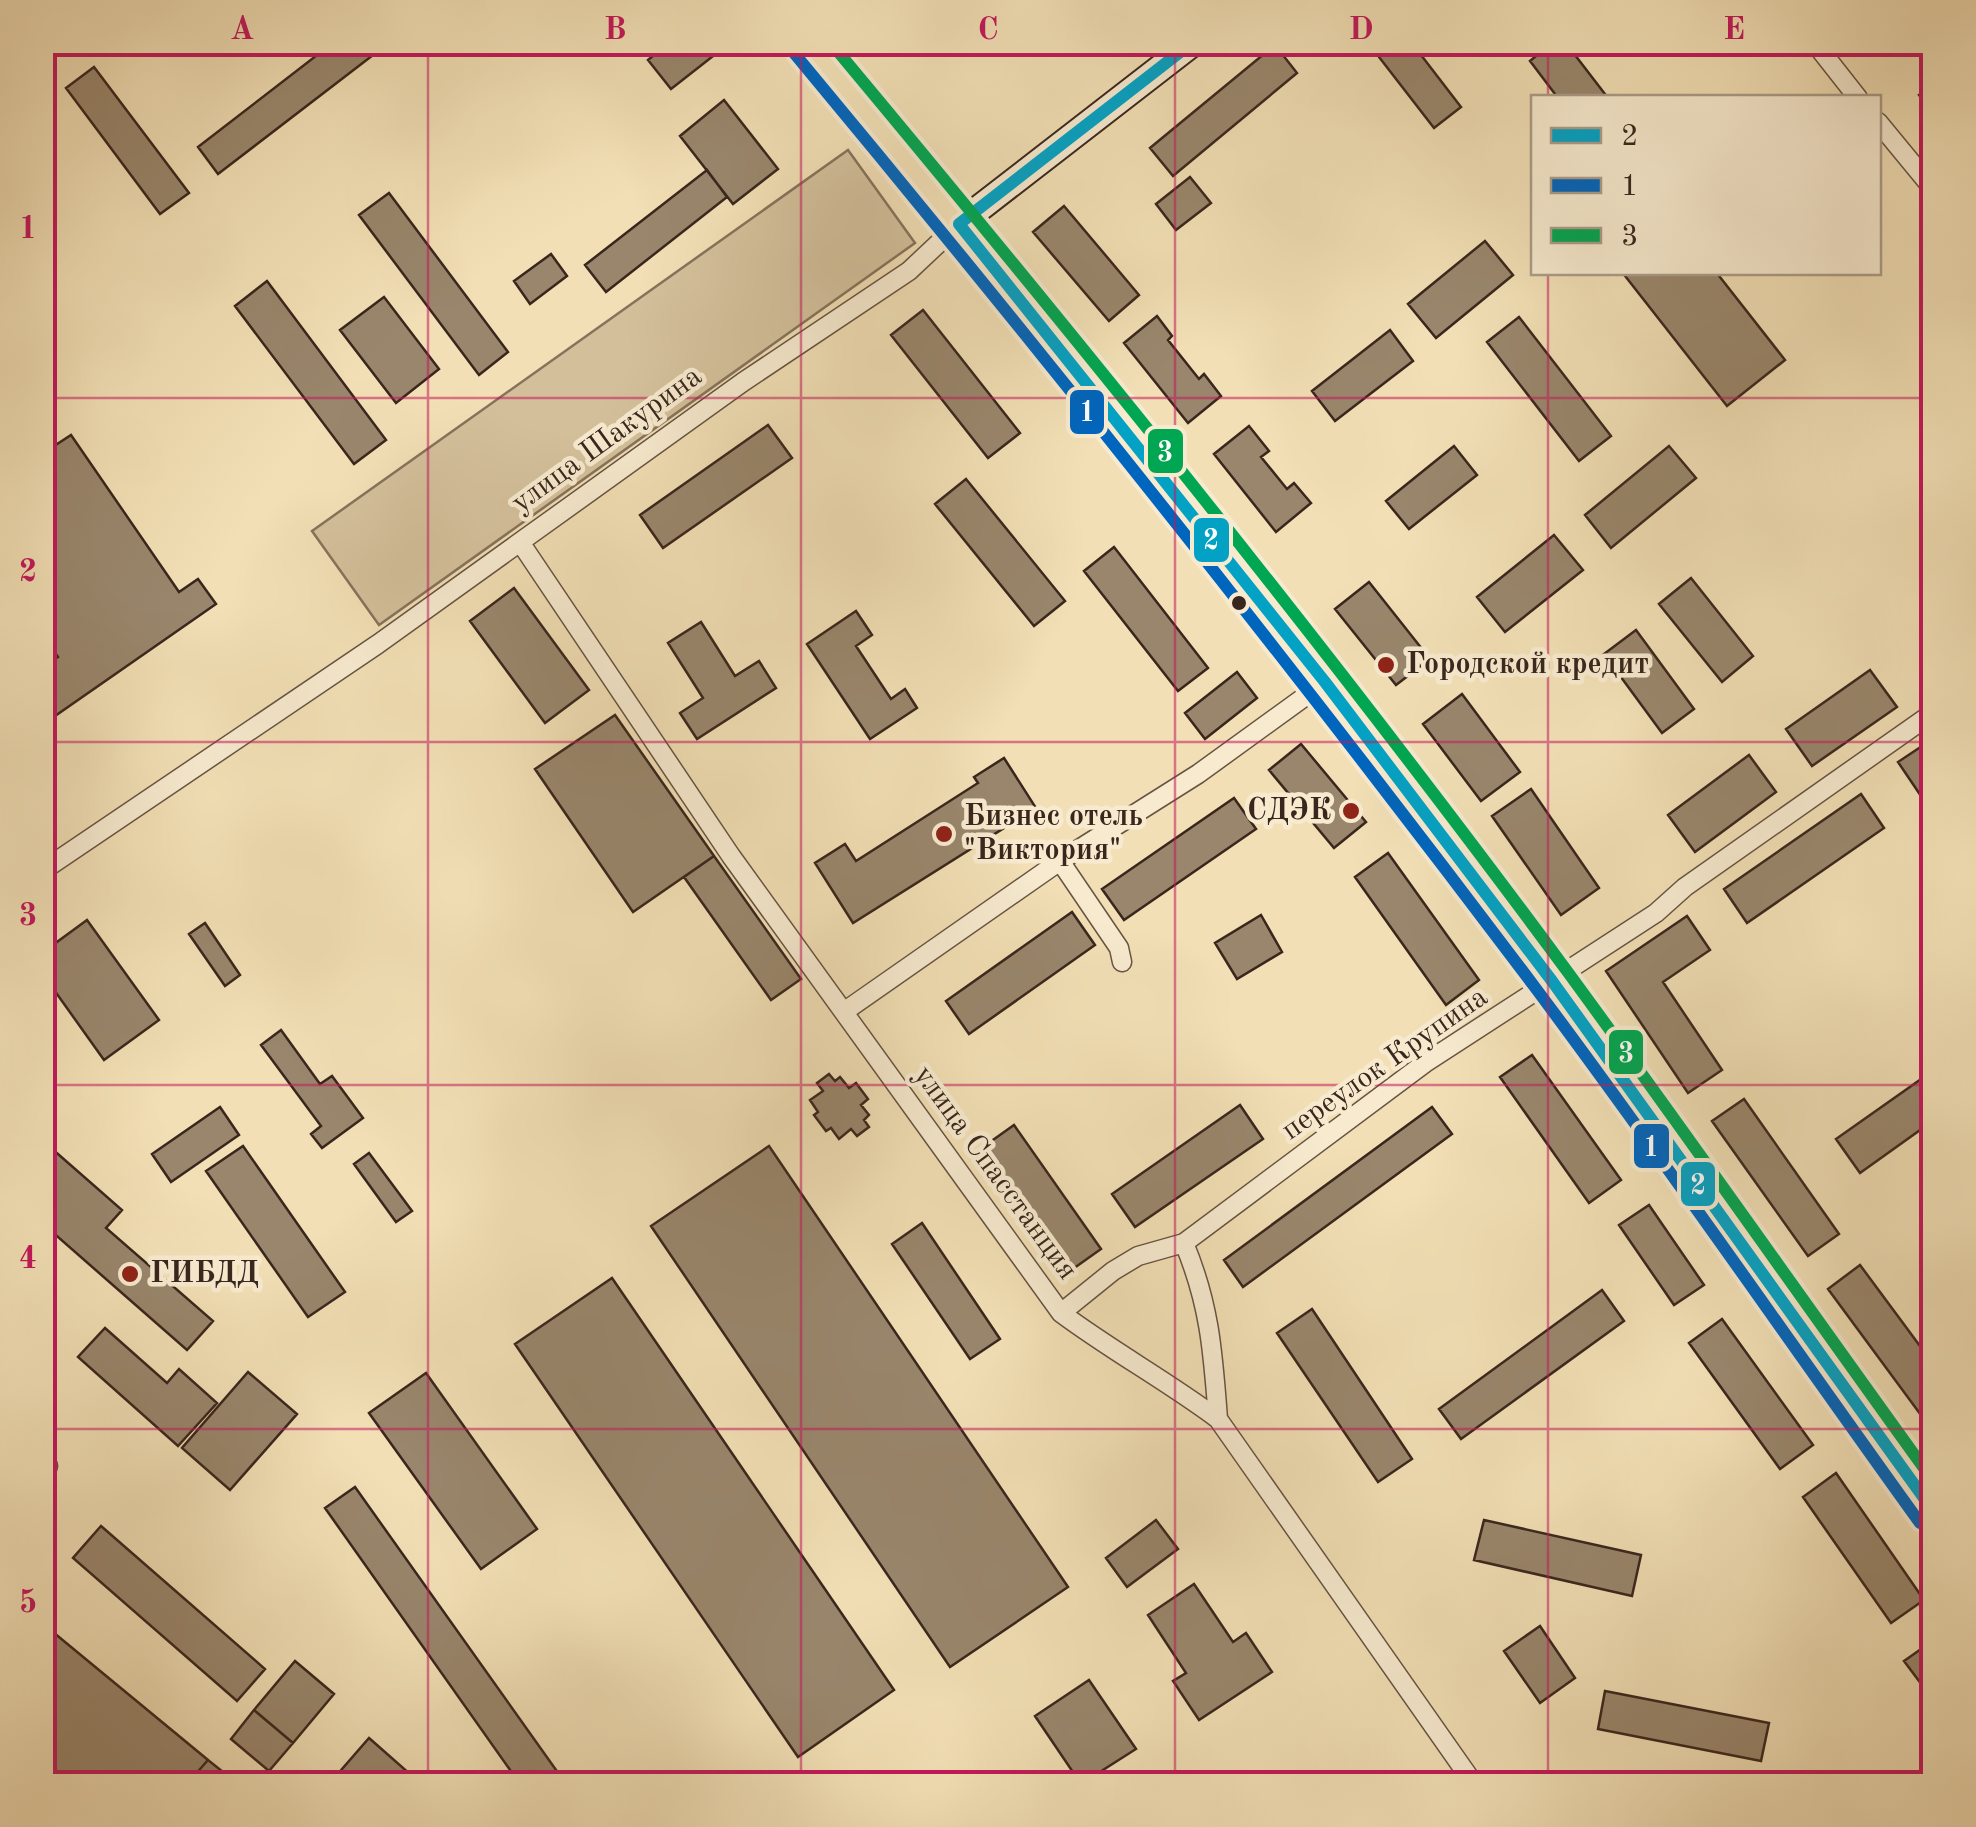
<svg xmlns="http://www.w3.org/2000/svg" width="1976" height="1827" font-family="'Old Standard TT',serif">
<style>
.green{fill:#d3c09b;stroke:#86735c;stroke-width:2.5}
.building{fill:#99866c;stroke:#39261d;stroke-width:2.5}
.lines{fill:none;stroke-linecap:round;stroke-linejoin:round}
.street-casing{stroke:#675443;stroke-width:21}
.secondary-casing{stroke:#39261d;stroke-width:29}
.primary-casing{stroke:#39261d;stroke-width:31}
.street{stroke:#f7eacf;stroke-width:18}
.secondary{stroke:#f7eacf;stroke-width:25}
.primary{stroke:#f2dfb5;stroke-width:28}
.bus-1-casing{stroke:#f7eacf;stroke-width:20}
.bus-2-casing{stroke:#f7eacf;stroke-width:20}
.bus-3-casing{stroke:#f7eacf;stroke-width:20}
.bus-1{stroke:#03a2c5;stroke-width:12}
.bus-2{stroke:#0065bd;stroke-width:12}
.bus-3{stroke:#00a651;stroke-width:12}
.grid{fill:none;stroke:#c2185b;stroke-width:2.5;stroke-opacity:0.55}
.bus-dot{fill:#39261d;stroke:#f7eacf;stroke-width:4}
.poi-dot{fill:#8f2418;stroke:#f7eacf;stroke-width:4}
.labels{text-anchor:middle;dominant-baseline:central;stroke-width:9;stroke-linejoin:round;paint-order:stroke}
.street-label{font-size:30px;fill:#39261d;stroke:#f7eacf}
.poi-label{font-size:30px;font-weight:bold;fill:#39261d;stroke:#f7eacf;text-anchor:start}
.line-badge{stroke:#f7eacf;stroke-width:4}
.badge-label{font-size:28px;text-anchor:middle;font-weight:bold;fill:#fff}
.neatline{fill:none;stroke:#c2185b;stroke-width:4}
.grid-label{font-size:32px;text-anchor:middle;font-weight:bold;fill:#c2185b}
</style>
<rect width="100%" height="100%" fill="#f2dfb5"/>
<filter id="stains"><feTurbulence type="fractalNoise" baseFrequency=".002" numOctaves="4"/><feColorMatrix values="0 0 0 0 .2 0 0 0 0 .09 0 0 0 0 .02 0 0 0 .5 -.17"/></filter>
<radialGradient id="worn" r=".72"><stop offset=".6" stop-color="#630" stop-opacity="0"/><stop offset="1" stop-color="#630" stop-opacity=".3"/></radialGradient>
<!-- green -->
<path class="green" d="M848 150 915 243 379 625 312 531Z"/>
<!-- building -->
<path class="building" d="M334 42H390L218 174 198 147Z
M670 42H717L722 49 671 89 648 60Z
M1379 42H1411L1461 107 1434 128 1372 48Z
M1553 42H1565L1608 98H1558L1530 61Z
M1275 45 1297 73 1173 176 1150 148Z
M94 67 189 193 160 214 66 88Z
M1934 84V114L1919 95Z
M724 100 778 169 733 204 680 136Z
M707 170 727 197 606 292 585 265Z
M1190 177 1211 203 1176 230 1156 204Z
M389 193 508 352 479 375 359 215Z
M1064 206 1139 295 1109 321 1033 232Z
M1485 241 1513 275 1436 338 1408 304Z
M551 254 567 276 530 304 514 281Z
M1622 272H1716L1785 360 1727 406Z
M267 281 386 440 354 464 235 306Z
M384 297 439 369 396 403 340 330Z
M923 310 1020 433 988 458 891 335Z
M1157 316 1172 336 1168 340 1199 379 1204 374 1221 396 1188 423 1124 343Z
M1519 317 1611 436 1579 461 1487 342Z
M1390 330 1413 361 1335 421 1312 391Z
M768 425 792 458 663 548 640 515Z
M1249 426 1269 451 1261 457 1287 489 1294 483 1311 503 1276 532 1214 454Z
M71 435 179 592 198 579 216 604 42 725V668L58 657 42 635V454Z
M1454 446 1477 475 1409 529 1386 501Z
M1669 446 1696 478 1611 548 1585 515Z
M966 479 1065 601 1034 626 935 504Z
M1554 535 1583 570 1505 632 1477 597Z
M1114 547 1208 668 1178 691 1084 571Z
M1691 578 1753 656 1722 682 1659 604Z
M1369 582 1430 659 1396 685 1335 609Z
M514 588 589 690 545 723 470 621Z
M856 611 872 635 856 646 891 699 905 689 917 708 870 739 807 644Z
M701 622 735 676 759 661 776 688 697 739 680 713 703 698 668 643Z
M1636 630 1694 709 1662 733 1604 654Z
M1870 670 1897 707 1812 766 1786 729Z
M1237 672 1257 698 1205 739 1185 713Z
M1462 694 1520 772 1481 801 1423 724Z
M615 715 714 856 633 912 535 769Z
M1934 738V788L1921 796 1898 762Z
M1301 744 1366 822 1334 848 1269 770Z
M1749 755 1776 792 1695 852 1668 815Z
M1004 758 1036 808 853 923 815 863 845 844 856 861 978 783 974 777Z
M1531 789 1599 888 1561 915 1492 816Z
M1861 794 1884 828 1747 923 1724 889Z
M1234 798 1256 829 1124 920 1102 889Z
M1388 853 1479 980 1446 1005 1355 877Z
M714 856 801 979 771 1000 684 877Z
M1072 912 1095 945 969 1034 946 1001Z
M1261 915 1282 952 1237 979 1215 943Z
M1687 916 1710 950 1663 982 1722 1070 1688 1093 1606 971Z
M87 920 159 1020 104 1060 42 973V953Z
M205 923 240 975 225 986 189 934Z
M281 1030 320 1084 332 1076 363 1118 322 1148 311 1134 321 1126 261 1045Z
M1532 1055 1621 1180 1589 1203 1500 1077Z
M1934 1070V1120L1860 1173 1836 1139Z
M829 1074 835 1081 840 1077 849 1088 856 1083 868 1099 861 1105 869 1115 864 1120 869 1127 857 1136 851 1129 839 1139 831 1128 826 1131 814 1115 818 1112 810 1100 823 1091 817 1083Z
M1744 1099 1839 1234 1808 1256 1712 1121Z
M1240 1105 1263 1139 1135 1227 1112 1194Z
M220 1107 239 1135 171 1182 152 1154Z
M1432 1107 1452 1134 1243 1287 1224 1260Z
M1014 1125 1101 1249 1070 1271 983 1147Z
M42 1140 122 1210 106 1228 213 1321 187 1350 42 1223Z
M243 1146 345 1292 308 1317 206 1171Z
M769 1146 1068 1587 950 1667 651 1226Z
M369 1153 412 1211 396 1222 354 1164Z
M1649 1205 1704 1285 1674 1305 1619 1225Z
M922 1223 1000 1339 970 1359 892 1244Z
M1934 1252V1278L1921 1261Z
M1860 1265 1934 1365V1422L1929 1426 1828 1289Z
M612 1278 894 1690 798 1757 515 1344Z
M1602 1290 1624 1321 1461 1439 1439 1409Z
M1312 1309 1412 1459 1378 1482 1277 1333Z
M1722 1319 1813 1445 1780 1469 1689 1343Z
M105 1328 167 1383 179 1369 217 1403 178 1446 78 1357Z
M248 1372 297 1414 230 1490 182 1448Z
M426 1373 537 1529 481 1569 369 1413Z
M1836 1473 1924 1600 1891 1623 1803 1497Z
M355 1487 566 1784H520L325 1508Z
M1156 1520 1178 1549 1127 1587 1106 1558Z
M1484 1520 1641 1555 1632 1596 1474 1560Z
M101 1526 265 1669 237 1701 73 1558Z
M1194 1584 1233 1642 1246 1633 1272 1672 1199 1720 1173 1681 1186 1673 1148 1615Z
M42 1623 208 1760 187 1784H48L42 1780Z
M1540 1626 1575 1678 1540 1703 1504 1651Z
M1934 1640V1701L1904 1661Z
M295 1661 334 1694 293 1743 254 1710Z
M1089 1680 1136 1749 1081 1784 1035 1716Z
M1605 1691 1769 1723 1761 1761 1598 1729Z
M254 1710 293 1743 269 1771 231 1739Z
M369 1738 410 1774 401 1784H329Z
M208 1760 238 1784H187Z"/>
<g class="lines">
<!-- street casing -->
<g class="street-casing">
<path id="street" d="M1814 42 1858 98
M1878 122 1934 190
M520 542 731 856 1061 1313C1112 1351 1167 1381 1218 1419L1474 1784
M1060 861 1119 948 1122 962
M42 871 378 644 743 382 909 271 959 224
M845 1011 1060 861 1198 774 1325 682
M1184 1243C1210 1305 1213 1353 1218 1419
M1061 1313 1113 1271 1138 1256 1184 1243 1425 1063 1656 913 1685 887 1934 712
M42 1460 48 1466"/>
</g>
<!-- secondary casing -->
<g class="secondary-casing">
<path id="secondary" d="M959 224 1194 42"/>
</g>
<!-- primary casing -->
<g class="primary-casing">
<path id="primary" d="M807 42 959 224 1325 682 1552 981 1934 1513"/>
</g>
<!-- street -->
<use href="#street" class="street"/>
<!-- secondary -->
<use href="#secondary" class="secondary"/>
<!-- primary -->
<use href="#primary" class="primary"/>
<!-- bus-1 casing -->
<g class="bus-1-casing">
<path id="bus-1" d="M959 224 1325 682 1552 981 1934 1512
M959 224 1193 42"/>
</g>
<!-- bus-2 casing -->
<g class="bus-2-casing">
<path id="bus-2" d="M794 53C1048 358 1295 669 1534 986 1666 1162 1791 1344 1920 1523"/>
</g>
<!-- bus-3 casing -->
<g class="bus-3-casing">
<path id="bus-3" d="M830 42C1083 345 1332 653 1567 971 1691 1140 1811 1312 1934 1482"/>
</g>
<!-- bus-1 -->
<use href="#bus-1" class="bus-1"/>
<!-- bus-2 -->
<use href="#bus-2" class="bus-2"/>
<!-- bus-3 -->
<use href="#bus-3" class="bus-3"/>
</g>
<!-- grid -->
<path class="grid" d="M428 42V1784M801 42V1784M1175 42V1784M1548 42V98M1548 272V1784M42 398H1934M42 742H1934M42 1085H1934M42 1429H1934"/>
<!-- markers -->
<circle class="bus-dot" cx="1239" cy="603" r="9"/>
<g class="poi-dot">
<circle cx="1386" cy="665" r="10"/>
<circle cx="1351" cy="811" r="10"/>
<circle cx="944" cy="834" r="10"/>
<circle cx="130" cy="1274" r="10"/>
</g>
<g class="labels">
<!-- street labels -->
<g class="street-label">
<text transform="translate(607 440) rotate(-36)">улица Шакурина</text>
<text transform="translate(1385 1064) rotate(-35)">переулок Крупина</text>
<text transform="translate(995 1173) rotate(54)">улица Спасстанция</text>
</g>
<!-- poi labels -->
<g class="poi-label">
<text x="1406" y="665">Городской кредит</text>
<text x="1331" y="811" text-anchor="end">СДЭК</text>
<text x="964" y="817">Бизнес отель<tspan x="964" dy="34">"Виктория"</tspan></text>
<text x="150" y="1274">ГИБДД</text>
</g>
</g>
<g class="line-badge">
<rect x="1068" y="388" width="38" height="48" rx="10" fill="#0065bd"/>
<rect x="1146" y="427" width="39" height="48" rx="10" fill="#00a651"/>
<rect x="1192" y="516" width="39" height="48" rx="10" fill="#03a2c5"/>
<rect x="1607" y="1028" width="38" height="48" rx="10" fill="#00a651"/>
<rect x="1632" y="1122" width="39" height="48" rx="10" fill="#0065bd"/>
<rect x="1679" y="1160" width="38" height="48" rx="10" fill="#03a2c5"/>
</g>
<g class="badge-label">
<text x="1087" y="421">1</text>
<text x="1165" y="461">3</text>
<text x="1211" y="549">2</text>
<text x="1626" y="1062">3</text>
<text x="1651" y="1156">1</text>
<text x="1698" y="1194">2</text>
</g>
<!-- margin -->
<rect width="1976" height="1827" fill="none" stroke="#f2dfb5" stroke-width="110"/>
<!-- legend -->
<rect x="1531" y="95" width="350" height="180" fill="#f7eacf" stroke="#ab9c88" stroke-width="2.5"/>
<rect x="1551" y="128" width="50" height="15" fill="#03a2c5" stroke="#ab9c88" stroke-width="2.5"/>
<text x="1621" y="145" font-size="30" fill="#39261d">2</text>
<rect x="1551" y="178" width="50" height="15" fill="#0065bd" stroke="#ab9c88" stroke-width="2.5"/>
<text x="1621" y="195" font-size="30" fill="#39261d">1</text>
<rect x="1551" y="228" width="50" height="15" fill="#00a651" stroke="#ab9c88" stroke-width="2.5"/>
<text x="1621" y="245" font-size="30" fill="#39261d">3</text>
<rect x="55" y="55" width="1866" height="1717" class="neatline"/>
<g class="grid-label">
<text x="242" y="39">A</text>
<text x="615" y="39">B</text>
<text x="988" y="39">C</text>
<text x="1361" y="39">D</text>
<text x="1734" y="39">E</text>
<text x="28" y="238">1</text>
<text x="28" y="581">2</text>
<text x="28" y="925">3</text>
<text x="28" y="1268">4</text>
<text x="28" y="1612">5</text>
</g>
<rect width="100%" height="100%" filter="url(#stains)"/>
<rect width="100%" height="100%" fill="url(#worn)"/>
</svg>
